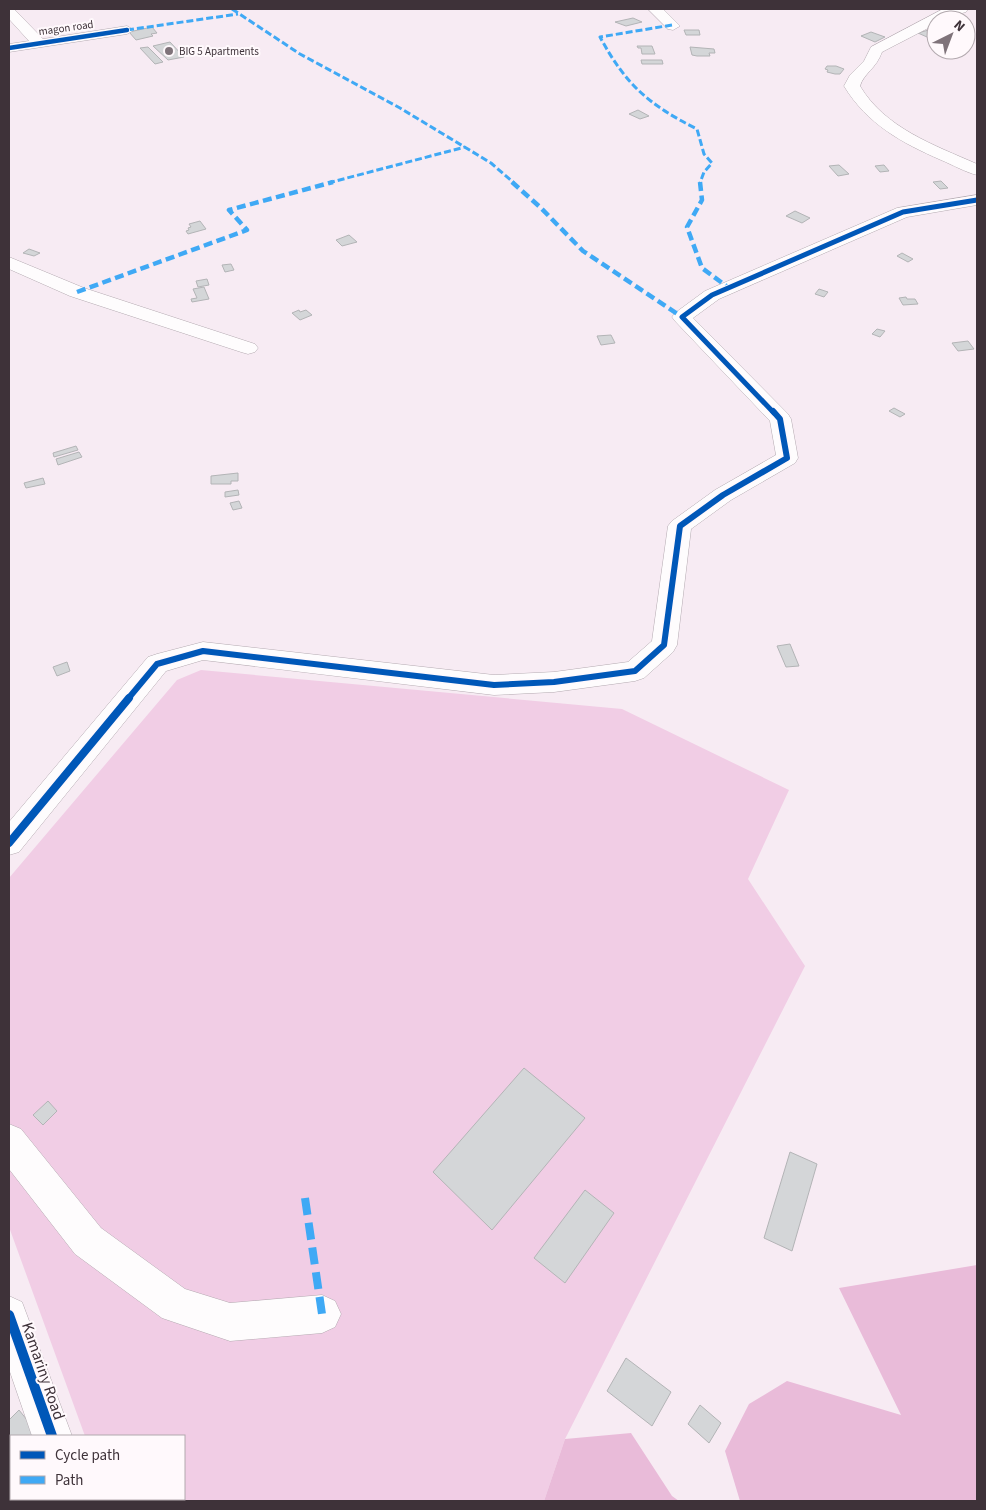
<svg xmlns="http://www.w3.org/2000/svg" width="986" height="1510" font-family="'Source Sans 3',sans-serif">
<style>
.green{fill:#f1cde5}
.forest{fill:#e9bbd9}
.building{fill:#d4d6d8;stroke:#b3b4b6}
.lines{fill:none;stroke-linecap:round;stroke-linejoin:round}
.minor-casing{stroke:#b4aab1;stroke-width:1}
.minor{fill:#fefcfd;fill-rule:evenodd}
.quiet-far2{stroke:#3fa9f5;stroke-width:3;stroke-dasharray:7 3;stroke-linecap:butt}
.quiet-far1{stroke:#3fa9f5;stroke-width:4.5;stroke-dasharray:9 4.5;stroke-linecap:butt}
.quiet{stroke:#3fa9f5;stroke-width:8;stroke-dasharray:17 8;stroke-linecap:butt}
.cycleway-far4-casing{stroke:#fff9fc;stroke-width:6}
.cycleway-far3-casing{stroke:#fff9fc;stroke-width:7}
.cycleway-far2-casing{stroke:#fff9fc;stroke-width:9}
.cycleway-far1-casing{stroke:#fff9fc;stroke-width:11}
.cycleway-casing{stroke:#fff9fc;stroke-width:13}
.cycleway-far4{stroke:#0057b8;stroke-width:4.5}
.cycleway-far3{stroke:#0057b8;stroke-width:5}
.cycleway-far2{stroke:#0057b8;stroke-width:6}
.cycleway-far1{stroke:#0057b8;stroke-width:8}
.cycleway{stroke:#0057b8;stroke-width:10}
.poi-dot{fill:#7f737a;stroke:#fff9fc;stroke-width:2}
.labels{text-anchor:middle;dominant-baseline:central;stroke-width:4;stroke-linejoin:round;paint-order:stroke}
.far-street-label{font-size:11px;fill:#3e3239;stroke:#fff9fc}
.far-poi-label{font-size:11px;fill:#3e3239;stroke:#fff9fc;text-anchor:start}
.near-street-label{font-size:16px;fill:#3e3239;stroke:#fff9fc}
</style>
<rect width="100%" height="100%" fill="#f7ebf3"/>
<!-- green -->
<path class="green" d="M201 670 622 709 789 790 748 879 805 966 565 1439 544 1501H109L108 1499H184V1436H85L9 1227V878L177 680Z"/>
<!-- forest -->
<path class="forest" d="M977 1265V1501H740L725 1451 749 1404 787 1381 901 1415 839 1288Z
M631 1433 672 1496 679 1501H544L565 1439Z"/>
<!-- building -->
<path class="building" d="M633 18 642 22 626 26 615 22Z
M152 27 157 33 151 34 153 36 136 40 129 32Z
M932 29 936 31V41L918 33Z
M684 30H699L700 35H686Z
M871 32 885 37 875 42 861 36Z
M170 42 184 57 168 60 153 46Z
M637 46H652L655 54H642L641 48H638Z
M148 47 163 62 155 64 140 48Z
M690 47 714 49 715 53H709L710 56H697L692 55Z
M641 60H662L663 64H642Z
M827 66H836L844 69 840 74H835L827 72 828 70 825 69Z
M638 110 649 116 640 119 629 114Z
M839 165 849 174 838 176 829 166Z
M884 165 889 171 880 172 875 166Z
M941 181 948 188 940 189 933 182Z
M795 211 810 218 802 223 786 216Z
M200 221 206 229 188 234 186 231 189 230 188 228 191 227 189 224Z
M349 235 357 242 342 246 336 240Z
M29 249 40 253 34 256 23 253Z
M902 253 913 259 908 262 897 256Z
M231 264 234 270 225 272 222 265Z
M207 279 209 285 198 287 196 281Z
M204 287 209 299 192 302 191 299 197 298 193 289Z
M819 289 828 292 824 297 815 294Z
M906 297 907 299H915L918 304 903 305 899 298Z
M299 310 300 312 306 310 312 315 300 320 292 313Z
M877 329 885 331 880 337 872 334Z
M611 335 615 343 601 345 597 336Z
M968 341 974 349 958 351 952 343Z
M894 408 905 414 900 417 889 411Z
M76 446 78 450 54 457 53 453Z
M79 452 82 457 58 465 56 459Z
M238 473V481H231V484H211V476Z
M43 478 45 484 26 488 24 483Z
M238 490 239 495 225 497V492Z
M239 501 242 508 233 510 230 503Z
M790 644 799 666 786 667 777 646Z
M67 662 70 671 57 676 53 667Z
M524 1068 585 1118 492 1230 433 1172Z
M48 1101 57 1111 43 1125 33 1115Z
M790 1152 817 1164 792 1251 764 1238Z
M585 1190 614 1213 565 1283 534 1258Z
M626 1358 671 1392 652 1426 607 1391Z
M700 1405 721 1423 709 1443 688 1424Z
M19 1410 40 1436H11V1474L9 1477V1420Z"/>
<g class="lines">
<!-- minor casing -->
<g class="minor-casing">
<path id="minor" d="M9 9H14L43 39 127 26 134 30 127 34 9 52V44L29 41 9 19Z
M648 9H663L680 26 673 30 668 29Z
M943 9H968L966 12C956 14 946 20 936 20V24L882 52C876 69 864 73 860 86 885 128 934 145 977 164V175C965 172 953 165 941 160 902 143 867 124 844 86L850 75 864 61 871 47Z
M977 195V205L907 217 719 299 693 318 788 414 791 419 798 458 795 463 731 500 691 529 677 645 673 652 644 678 635 681 554 692 494 695 203 660 166 671 19 852 9 855V822L148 657 157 654 203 642 494 675 554 672 628 662 652 641 668 526 672 521 715 490 776 455 770 421 675 321 672 317 675 313 705 291 897 208Z
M9 257 84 288 255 344 258 348 255 352 248 354 241 352 70 296 9 269Z
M9 1124 21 1129 101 1228 185 1289 230 1303 322 1295 335 1301 341 1314 335 1327 322 1333 230 1341 162 1318 75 1254 9 1169Z
M9 1296 22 1302 72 1436H32L9 1369Z
M53 1499H95L96 1501H54Z"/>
</g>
<!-- minor -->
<use href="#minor" class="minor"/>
<!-- quiet-far2 -->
<path class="quiet-far2" d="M232 9 300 54 400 108 491 163 514 183
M672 25 600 37C626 85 649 105 697 129L704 154 712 163 704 172 700 183
M127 30 238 14
M328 183 465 147"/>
<!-- quiet-far1 -->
<path class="quiet-far1" d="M512 182 541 208 583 251 682 317
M700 182 702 200 687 227 702 268 729 288
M77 292 247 230 229 210 333 182"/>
<!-- quiet -->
<path class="quiet" d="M305 1198 322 1314"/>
<!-- cycleway-far4 casing -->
<g class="cycleway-far4-casing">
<path id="cycleway-far4" d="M9 48 127 30"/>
</g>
<!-- cycleway-far3 casing -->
<g class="cycleway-far3-casing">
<path id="cycleway-far3" d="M774 413 682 317 712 295 903 212 977 200"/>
</g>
<!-- cycleway-far2 casing -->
<g class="cycleway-far2-casing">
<path id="cycleway-far2" d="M127 700 157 664 203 651 494 685 554 682 635 671 664 645 680 526 723 495 787 458 780 419 773 411"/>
</g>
<!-- cycleway-far1 casing -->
<g class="cycleway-far1-casing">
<path id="cycleway-far1" d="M9 843 129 698"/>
</g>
<!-- cycleway casing -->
<g class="cycleway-casing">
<path id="cycleway" d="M9 1315 52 1436"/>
</g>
<!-- cycleway-far4 -->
<use href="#cycleway-far4" class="cycleway-far4"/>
<!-- cycleway-far3 -->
<use href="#cycleway-far3" class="cycleway-far3"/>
<!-- cycleway-far2 -->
<use href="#cycleway-far2" class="cycleway-far2"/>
<!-- cycleway-far1 -->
<use href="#cycleway-far1" class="cycleway-far1"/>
<!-- cycleway -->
<use href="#cycleway" class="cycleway"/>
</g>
<!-- markers -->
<circle class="poi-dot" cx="169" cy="51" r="5"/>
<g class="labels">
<!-- far-street labels -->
<g class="far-street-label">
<text transform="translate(66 28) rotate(-8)">magon road</text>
</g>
<!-- far-poi labels -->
<g class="far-poi-label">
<text x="179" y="51">BIG 5 Apartments</text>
</g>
<!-- near-street labels -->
<g class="near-street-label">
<text transform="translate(43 1371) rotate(71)">Kamariny Road</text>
</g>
</g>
<!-- border -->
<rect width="986" height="1510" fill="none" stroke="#3e3239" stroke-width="20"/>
<!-- legend -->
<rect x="10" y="1435" width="175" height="65" fill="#fff9fc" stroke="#b2a9ae"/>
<rect x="20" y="1451" width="25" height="8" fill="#0057b8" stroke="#b2a9ae"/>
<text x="55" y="1460" font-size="15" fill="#3e3239">Cycle path</text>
<rect x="20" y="1476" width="25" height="8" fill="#3fa9f5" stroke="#b2a9ae"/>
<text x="55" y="1485" font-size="15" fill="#3e3239">Path</text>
<!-- north arrow -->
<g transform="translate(951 35) rotate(42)"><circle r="24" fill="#fff9fc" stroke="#b2a9ae"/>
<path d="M0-4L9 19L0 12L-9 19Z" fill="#7f737a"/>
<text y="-8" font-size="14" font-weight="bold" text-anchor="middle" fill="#3e3239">N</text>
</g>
</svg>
